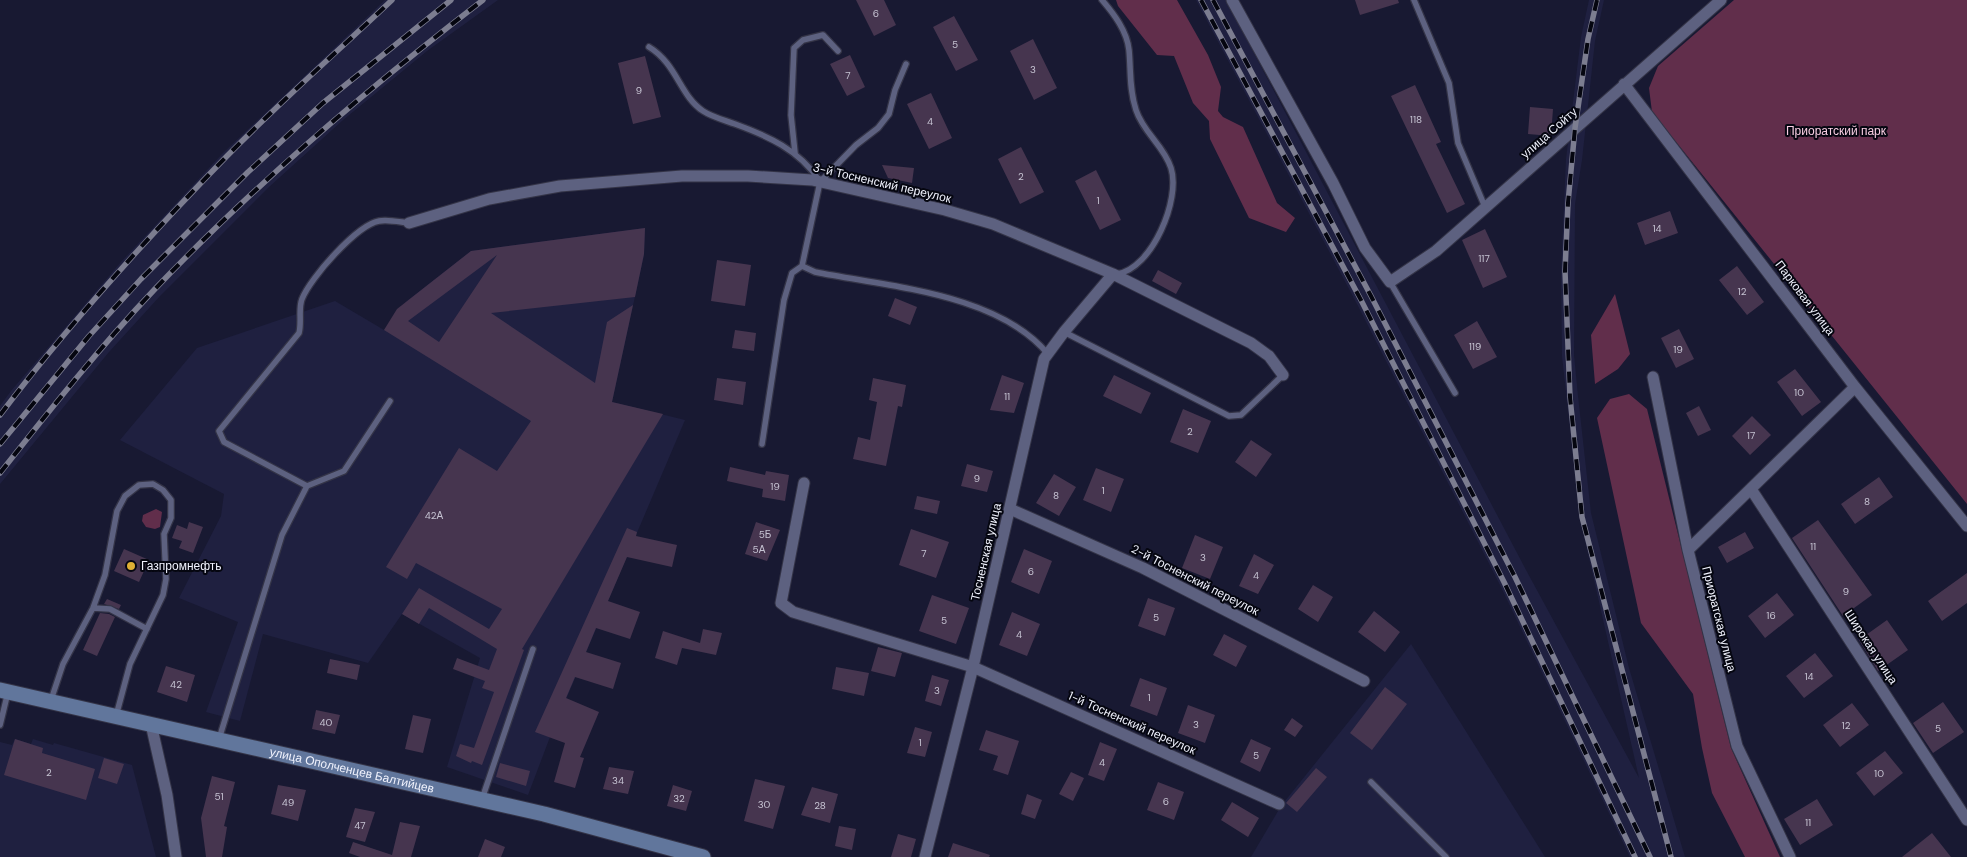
<svg xmlns="http://www.w3.org/2000/svg" width="1967" height="857" font-family="'DM Sans',sans-serif">
<style>
.built{fill:#1f2040}
.green{fill:#612e4b}
.building{fill:#46354f;fill-rule:evenodd}
.lines{fill:none;stroke-linecap:round;stroke-linejoin:round}
.lane-casing{stroke:#343447;stroke-width:8}
.street-casing{stroke:#343447;stroke-width:13}
.secondary-casing{stroke:#343447;stroke-width:17}
.lane{stroke:#5d6180;stroke-width:5.5}
.street{stroke:#5d6180;stroke-width:11}
.secondary{stroke:#61769c;stroke-width:15}
.rail-casing{stroke:#7c7d90;stroke-width:5.5}
.rail{stroke:#050610;stroke-width:4;stroke-dasharray:11;stroke-linecap:butt}
.poi-dot{fill:#dfb034;stroke:#050610;stroke-width:2}
.labels{text-anchor:middle;dominant-baseline:central;stroke-width:4;stroke-linejoin:round;paint-order:stroke}
.number-label{font-size:10px;fill:#c6c3d2}
.park-label{font-size:12px;fill:#f8cde2;stroke:#050610}
.street-label{font-size:12px;fill:#f0f2fd;stroke:#050610}
.poi-label{font-size:12px;fill:#f0f2fd;stroke:#050610;text-anchor:start}
</style>
<rect width="100%" height="100%" fill="#181932"/>
<!-- built -->
<path class="built" d="M385 0H498L427 51 343 120 269 187 160 296 109 352 0 484V406L11 391 121 262 223 153Z
M1196 0H1226L1526 570 1639 778 1580 518 1562 356 1561 273 1566 159 1581 37 1589 0H1604L1595 41 1582 160 1575 204 1574 355 1578 396 1591 513 1629 668 1685 857H1630L1501 587 1357 304Z
M645 228 644 255 612 402 685 420 550 737 528 795 447 767 480 658 402 614 368 663 263 634 240 721 206 712 238 622 179 598 221 516 224 494 120 440 197 348 335 301 384 330 407 301 471 251Z
M1411 644 1545 857H1251L1281 806Z
M15 739 31 744 33 739 53 745 54 743 132 765 156 857H0V742L12 745Z"/>
<!-- green -->
<path class="green" d="M1116 0H1177L1208 55 1221 87 1218 111 1223 117 1243 127 1277 203 1295 218 1286 232 1249 218 1210 139 1209 121 1193 103 1174 56 1157 55 1118 6Z
M1734 0H1967V504L1652 112 1649 88 1658 66Z
M1615 294 1630 354 1618 369 1595 384 1591 335Z
M1629 394 1647 409 1731 748 1780 857H1745L1712 793 1702 748 1693 694 1641 623 1597 418 1610 399Z
M156 509 162 512 160 527 155 529 146 527 142 521 143 515Z"/>
<!-- building -->
<path class="building" d="M856 0H884L896 25 874 36Z
M1355 0H1398L1399 3 1360 15Z
M954 16 978 60 956 71 933 27Z
M1033 39 1057 88 1034 100 1010 51Z
M850 55 865 87 847 96 830 64Z
M645 56 661 117 633 124 618 63Z
M1415 85 1441 142 1436 144 1465 204 1447 213 1391 96Z
M931 93 952 138 929 149 907 104Z
M1530 107 1553 109 1551 136 1528 134Z
M1021 147 1044 192 1020 204 998 159Z
M882 165 914 168 912 183 888 178Z
M1096 170 1121 220 1100 230 1075 181Z
M1670 211 1678 233 1645 245 1637 223Z
M645 228 644 254 635 297 491 313 595 383 607 322 633 305 612 402 663 414 522 649 524 650 482 765 472 761 471 763 456 756 460 744 474 748 494 692 482 688 485 681 453 669 457 658 489 670 497 649 429 608 419 624 402 614 419 588 489 629 502 609 416 563 407 579 386 567 459 448 497 471 531 421 384 330 397 309 471 251ZM497 255 439 342 408 321Z
M1485 229 1507 277 1483 288 1462 240Z
M717 260 751 265 745 306 711 301Z
M1737 266 1764 302 1747 315 1719 280Z
M1158 270 1182 283 1176 294 1152 281Z
M895 298 917 307 910 325 888 316Z
M1477 321 1497 357 1473 369 1454 335Z
M1679 329 1694 359 1676 368 1661 338Z
M735 330 756 333 754 351 732 348Z
M1795 369 1821 402 1802 416 1777 382Z
M1002 375 1024 383 1014 413 990 410Z
M1114 375 1151 393 1141 414 1103 396Z
M717 378 746 382 743 405 714 400Z
M873 378 906 385 902 407 898 406 886 466 853 459 858 437 870 440 877 402 869 400Z
M1699 406 1711 430 1698 436 1686 413Z
M1183 409 1211 421 1198 453 1170 442Z
M1752 416 1771 435 1750 455 1732 436Z
M1251 440 1272 454 1256 477 1235 462Z
M967 464 993 471 987 492 961 486Z
M730 467 765 475 766 471 789 475 785 501 762 497 763 489 727 481Z
M1096 468 1124 479 1111 512 1083 500Z
M1054 474 1076 487 1059 516 1036 503Z
M1879 477 1893 497 1855 524 1841 504Z
M917 496 940 501 937 514 914 509Z
M1818 520 1872 595 1843 616 1792 538Z
M189 522 203 527 193 553 179 548 182 541 172 538 177 525 187 529Z
M756 522 780 530 767 561 745 554Z
M627 528 637 532 636 536 677 545 672 567 627 557 608 601 640 612 630 639 596 628 586 652 621 663 613 689 575 677 566 698 599 712 580 757 584 758 575 788 554 782 565 743 535 732Z
M911 529 949 542 936 578 899 565Z
M1745 532 1754 548 1727 563 1718 547Z
M1195 535 1223 547 1210 579 1182 568Z
M124 549 149 560 139 582 114 571Z
M1024 549 1052 561 1039 594 1011 582Z
M1254 554 1274 565 1258 594 1239 586Z
M1967 573V603L1942 621 1928 601Z
M1313 585 1333 597 1318 622 1298 609Z
M1777 593 1794 615 1765 638 1748 616Z
M932 595 969 608 956 644 919 631Z
M1148 598 1175 608 1165 636 1138 626Z
M107 599 121 605 119 609 104 604Z
M1374 611 1400 632 1385 652 1358 632Z
M1012 612 1040 624 1027 656 999 645Z
M100 613 109 614 115 617 97 656 83 650Z
M1887 620 1908 650 1878 671 1859 640Z
M703 629 722 633 716 655 682 648 677 665 655 658 663 631 700 643Z
M1224 634 1247 646 1236 667 1213 655Z
M878 647 902 653 895 677 871 671Z
M1815 653 1833 676 1804 698 1786 676Z
M330 659 360 665 357 680 327 673Z
M166 666 195 675 187 702 157 692Z
M836 667 869 673 864 696 832 689Z
M932 675 949 680 941 706 925 701Z
M1140 678 1167 688 1157 716 1130 706Z
M1385 687 1407 704 1372 750 1350 733Z
M1943 702 1964 732 1933 753 1913 723Z
M1852 703 1869 725 1840 747 1823 725Z
M1188 705 1215 715 1205 743 1178 733Z
M316 710 340 715 335 734 312 729Z
M413 715 431 719 423 753 405 749Z
M1292 718 1303 726 1295 737 1284 730Z
M915 727 932 732 925 757 907 753Z
M986 730 1019 741 1008 775 993 770 998 756 979 750Z
M15 739 43 748 42 753 95 769 86 800 4 775Z
M1251 739 1271 748 1260 772 1240 762Z
M1100 742 1117 749 1104 781 1088 775Z
M1885 751 1903 773 1874 796 1856 773Z
M104 758 124 764 117 784 98 778Z
M500 763 530 771 526 786 496 777Z
M609 767 634 771 628 794 603 789Z
M1316 768 1327 777 1297 812 1286 803Z
M1071 772 1084 778 1073 801 1059 794Z
M212 776 235 782 224 826 227 827 222 857H206L201 818Z
M755 779 785 786 773 829 744 821Z
M1158 782 1184 792 1174 820 1147 810Z
M278 785 306 790 298 821 271 814Z
M673 785 692 791 686 811 667 806Z
M812 787 838 794 830 823 801 815Z
M1027 794 1042 800 1035 819 1021 814Z
M1817 799 1833 825 1800 845 1784 819Z
M1232 802 1259 818 1248 837 1221 820Z
M355 808 375 812 365 842 346 837Z
M400 822 420 826 411 857H360L349 853 353 842 392 855Z
M839 826 856 829 852 850 835 846Z
M1932 833 1951 857H1902Z
M898 834 916 839 911 857H891Z
M485 839 505 847 501 857H478Z
M953 843 990 855 989 857H948Z"/>
<g class="lines">
<!-- lane casing -->
<g class="lane-casing">
<path id="lane" d="M1102 0C1114 14 1127 31 1129 50 1131 70 1129 89 1136 110 1143 132 1164 146 1171 168 1181 199 1152 269 1117 274
M1414 0 1449 83 1458 143 1485 207
M649 47C677 64 680 96 703 111 712 117 724 120 735 124 768 136 799 150 819 180
M795 153 791 115 794 48 803 40 823 35 838 51
M802 266 815 272C889 287 997 293 1048 354
M1390 282 1455 393
M1064 332 1229 416 1241 415 1283 375
M762 444 784 300 792 273 802 266 820 182 856 145 878 128 889 114 895 90 906 64
M307 486 344 471 390 401
M93 608 110 609 147 629
M51 700 63 664 93 608 105 575 117 511 125 496 139 485 153 484 163 490 171 500V518L164 534 166 579 163 595 130 664 116 716
M0 725 8 692
M219 739 282 535 307 486 224 442 219 431 299 333C302 322 298 309 302 299 310 278 357 225 379 221 387 219 400 222 409 223
M1371 782 1446 857
M482 799 533 649"/>
</g>
<!-- street casing -->
<g class="street-casing">
<path id="street" d="M1232 0 1333 183 1365 248 1390 282 1436 251 1721 0
M1624 84 1855 387 1967 526
M409 223 489 199 560 186 682 176H748L812 180 945 210 993 224 1113 274 1251 343 1269 356 1283 375
M1653 377 1688 550 1737 746 1790 857
M804 483 781 603 793 612 973 667 1279 804
M1751 489 1967 820
M1010 509 1143 568 1364 681
M1688 550 1855 387
M151 724 167 795 176 857
M925 857 973 667 1044 359 1064 332 1113 274"/>
</g>
<!-- secondary casing -->
<g class="secondary-casing">
<g id="secondary">
<path id="s1" d="M0 690 544 814 703 857"/>
</g>
</g>
<!-- lane -->
<use href="#lane" class="lane"/>
<!-- street -->
<use href="#street" class="street"/>
<!-- secondary -->
<use href="#secondary" class="secondary"/>
<!-- rail casing -->
<g class="rail-casing">
<path id="rail" d="M1201 0 1362 302 1504 582 1635 857
M1213 0 1371 296 1515 577 1650 857
M1597 0 1588 39 1575 128 1568 203 1565 271 1570 397 1582 517 1671 857
M0 415C69 324 147 238 227 156 280 102 337 52 392 0
M0 444 89 336 141 279 248 172 323 103 451 0
M0 473C49 411 99 348 154 290 254 185 367 89 483 0"/>
</g>
<!-- rail -->
<use href="#rail" class="rail"/>
</g>
<!-- markers -->
<circle class="poi-dot" cx="131" cy="566" r="5"/>
<g class="labels">
<!-- number labels -->
<g class="number-label">
<text x="876" y="13">6</text>
<text x="955" y="44">5</text>
<text x="1033" y="69">3</text>
<text x="848" y="75">7</text>
<text x="639" y="90">9</text>
<text x="1416" y="119">118</text>
<text x="930" y="121">4</text>
<text x="1021" y="176">2</text>
<text x="1098" y="200">1</text>
<text x="1657" y="228">14</text>
<text x="1484" y="258">117</text>
<text x="1742" y="291">12</text>
<text x="1475" y="346">119</text>
<text x="1678" y="349">19</text>
<text x="1799" y="392">10</text>
<text x="1007" y="396">11</text>
<text x="1190" y="431">2</text>
<text x="1751" y="435">17</text>
<text x="977" y="478">9</text>
<text x="775" y="486">19</text>
<text x="1103" y="490">1</text>
<text x="1056" y="495">8</text>
<text x="1867" y="501">8</text>
<text x="434" y="515">42А</text>
<text x="765" y="534">5Б</text>
<text x="1813" y="546">11</text>
<text x="759" y="549">5А</text>
<text x="924" y="553">7</text>
<text x="1203" y="557">3</text>
<text x="1031" y="571">6</text>
<text x="1256" y="575">4</text>
<text x="1846" y="591">9</text>
<text x="1771" y="615">16</text>
<text x="1156" y="617">5</text>
<text x="944" y="620">5</text>
<text x="1019" y="634">4</text>
<text x="1809" y="676">14</text>
<text x="176" y="684">42</text>
<text x="937" y="690">3</text>
<text x="1149" y="697">1</text>
<text x="326" y="722">40</text>
<text x="1196" y="724">3</text>
<text x="1846" y="725">12</text>
<text x="1938" y="728">5</text>
<text x="920" y="742">1</text>
<text x="1256" y="755">5</text>
<text x="1102" y="762">4</text>
<text x="49" y="772">2</text>
<text x="1879" y="773">10</text>
<text x="618" y="780">34</text>
<text x="219" y="796">51</text>
<text x="679" y="798">32</text>
<text x="1166" y="801">6</text>
<text x="288" y="802">49</text>
<text x="764" y="804">30</text>
<text x="820" y="805">28</text>
<text x="1808" y="822">11</text>
<text x="360" y="825">47</text>
</g>
<!-- park labels -->
<g class="park-label">
<text x="1836" y="131">Приоратский парк</text>
</g>
<!-- street labels -->
<g class="street-label">
<text transform="translate(1549 133) rotate(-41)">улица Сойту</text>
<text transform="translate(882 183) rotate(13)">3-й Тосненский переулок</text>
<text transform="translate(1805 298) rotate(53)">Парковая улица</text>
<text transform="translate(986 552) rotate(-77)">Тосненская улица</text>
<text transform="translate(1195 580) rotate(27)">2-й Тосненский переулок</text>
<text transform="translate(1719 619) rotate(76)">Приоратская улица</text>
<text transform="translate(1871 647) rotate(57)">Широкая улица</text>
<text transform="translate(1132 723) rotate(24)">1-й Тосненский переулок</text>
<text stroke="none"><textPath href="#s1" startOffset="361">улица Ополченцев Балтийцев</textPath></text>
</g>
<!-- poi labels -->
<g class="poi-label">
<text x="141" y="566">Газпромнефть</text>
</g>
</g>
</svg>
